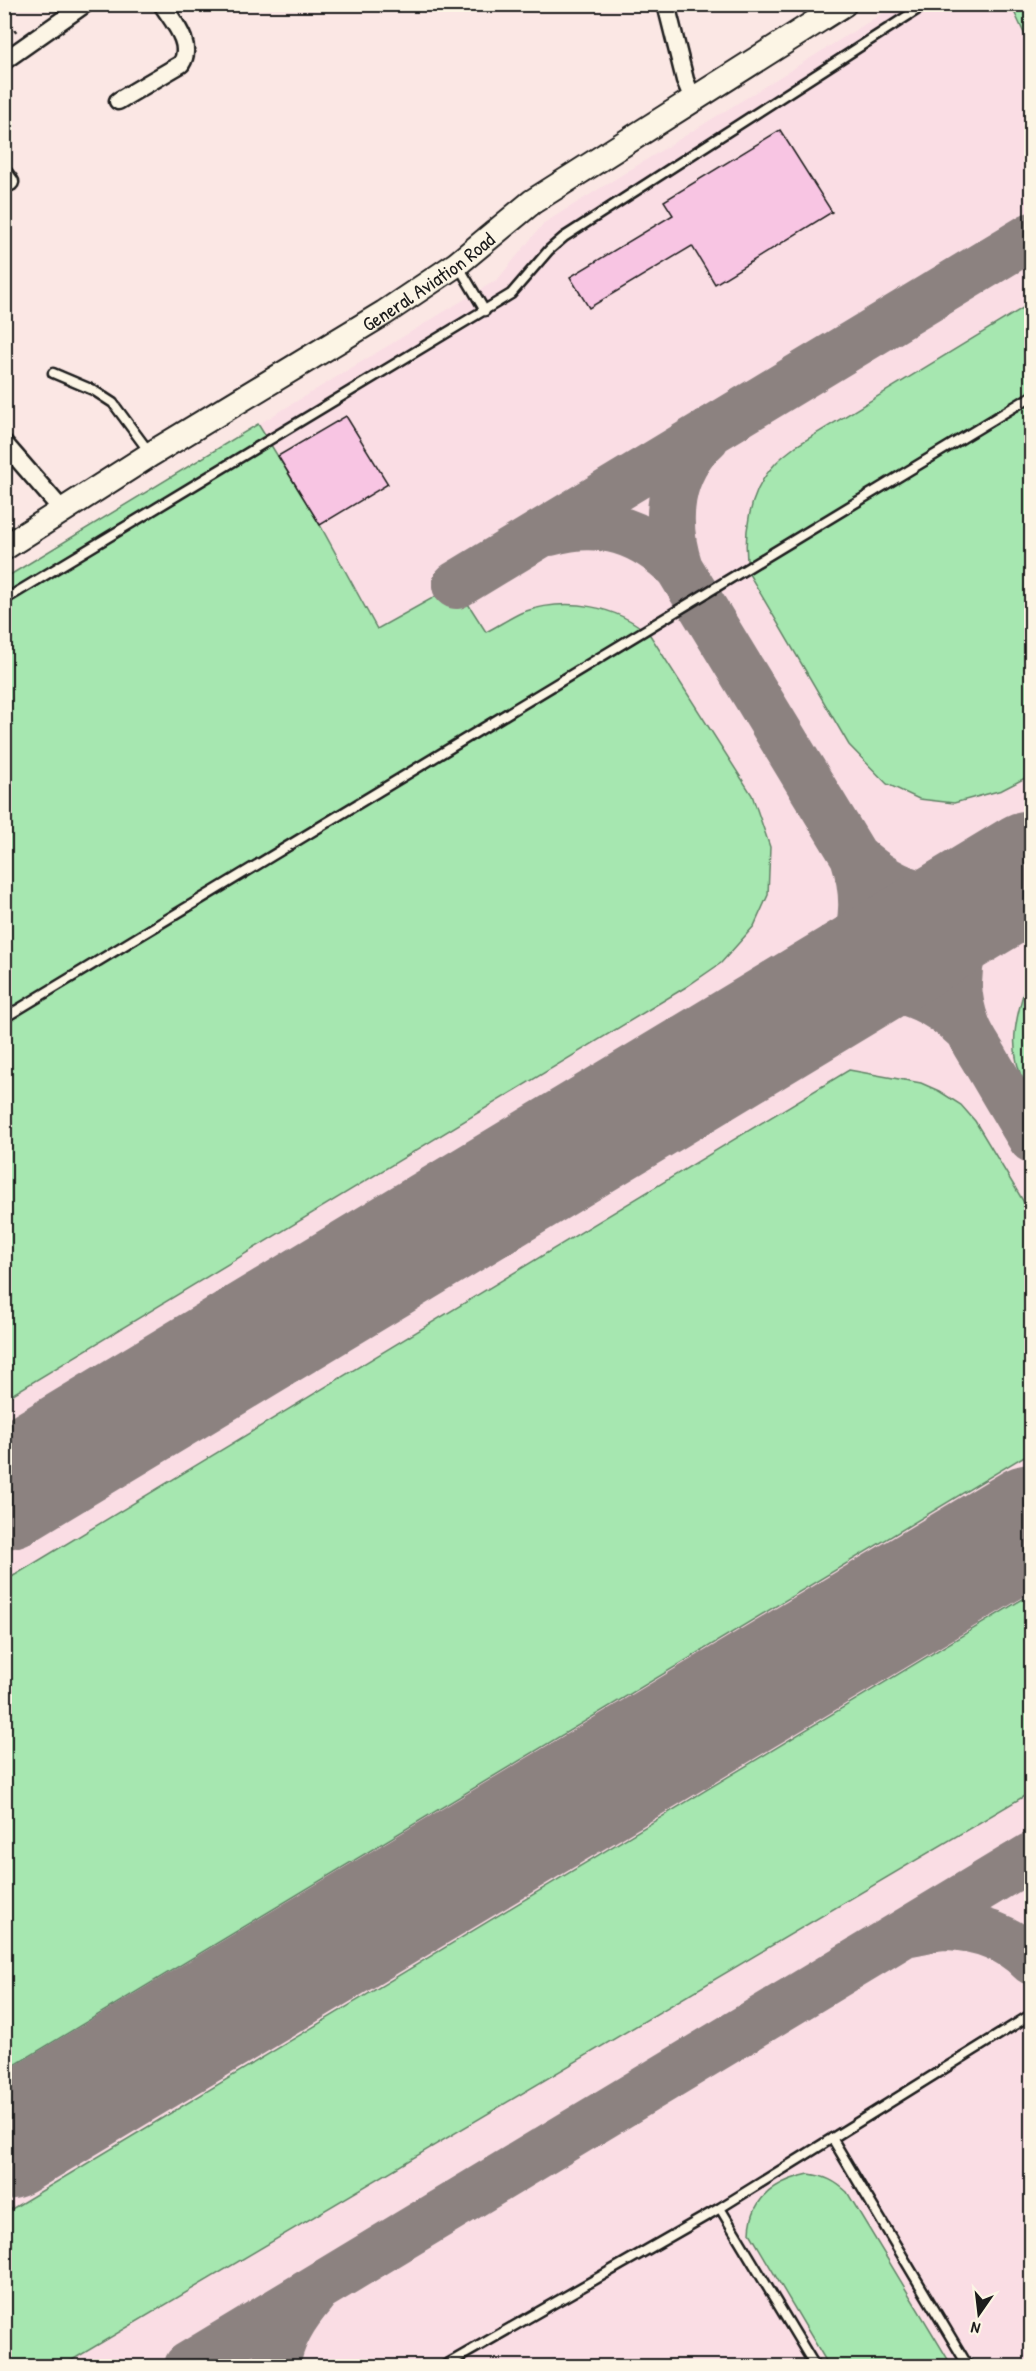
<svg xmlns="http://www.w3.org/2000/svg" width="1036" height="2371" font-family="'Patrick Hand',sans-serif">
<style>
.built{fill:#fadde4}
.green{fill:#a6e7b0;stroke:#618266;stroke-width:1.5}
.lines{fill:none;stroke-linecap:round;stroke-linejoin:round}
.taxiway{stroke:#8c8280;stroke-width:48}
.runway{stroke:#8c8280;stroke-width:118}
.building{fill:#f8c5e3;stroke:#1c1c1c;stroke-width:1.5}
.lane-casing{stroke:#1c1c1c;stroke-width:13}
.street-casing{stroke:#1c1c1c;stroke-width:21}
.secondary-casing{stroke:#1c1c1c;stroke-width:28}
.path{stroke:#1c1c1c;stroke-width:3;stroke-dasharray:4.5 4.5;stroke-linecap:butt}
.lane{stroke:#fcf5e5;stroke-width:8}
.street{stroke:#fcf5e5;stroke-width:16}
.secondary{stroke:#fcf5e5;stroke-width:24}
.labels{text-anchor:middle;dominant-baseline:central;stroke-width:6;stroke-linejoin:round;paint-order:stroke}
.street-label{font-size:20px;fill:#1c1c1c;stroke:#fcf5e5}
</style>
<rect width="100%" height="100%" fill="#fbe7e4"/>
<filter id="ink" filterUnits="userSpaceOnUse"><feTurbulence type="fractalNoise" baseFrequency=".0167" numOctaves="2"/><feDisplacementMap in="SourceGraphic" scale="12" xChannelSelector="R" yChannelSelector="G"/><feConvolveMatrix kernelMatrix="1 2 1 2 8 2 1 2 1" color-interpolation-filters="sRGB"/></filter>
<g filter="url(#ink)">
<!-- built -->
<path class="built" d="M896 5H1031V2366H5V578L498 279 544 223Z"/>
<!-- green -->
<path class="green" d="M1011 5H1031V49L1029 44Z
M1031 303V775L1002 790 954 803 919 799 887 784 849 745 749 574C742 538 748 492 775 464 781 457 789 452 796 446Z
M258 424 320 525 377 629 456 585 486 632C498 626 511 617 523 612 566 597 617 605 650 635L752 795 770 847 768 895 754 926 721 963 686 987 5 1399V578Z
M1031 964V1096C1001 1046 1019 1015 1031 964Z
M849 1070 921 1083 939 1091 961 1105 975 1121 1031 1214V1452L5 2071V1581Z
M1031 1594V1792L62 2366H5V2213Z
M809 2174C825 2176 835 2181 847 2192L952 2366H829L750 2233C751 2198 775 2181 809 2174Z"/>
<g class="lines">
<!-- taxiway -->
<path class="taxiway" d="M706 437C668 471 664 522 679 568L854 856C872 913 861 957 817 999
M550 532C601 517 643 532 679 568
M456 585 1032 236
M854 856C900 899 944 907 1004 886
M1004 886C964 924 946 974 967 1027 972 1040 981 1052 987 1063 1002 1089 1017 1114 1032 1139
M817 999C877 978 921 985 967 1029
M910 1932C922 1930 935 1926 947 1926 977 1927 1011 1938 1032 1961
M188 2366 1032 1856
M276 2366C280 2338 294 2316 312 2295"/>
<!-- runway -->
<path class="runway" d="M4 1490 1032 869
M4 2141 1032 1523"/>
</g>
<!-- building -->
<path class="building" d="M780 130 832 212 715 284 692 246 589 308 570 277 673 215 664 201Z
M346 416 388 484 320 525 278 456Z"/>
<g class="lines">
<!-- lane casing -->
<g class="lane-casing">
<path id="lane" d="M458 265 485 311
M53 373 93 390 113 403 150 453
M4 600 511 294 549 250 564 237 926 4
M4 1018 1032 396
M832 2138 968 2366
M720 2208 815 2366
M444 2366 720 2208 1032 2014"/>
</g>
<!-- street casing -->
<g class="street-casing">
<path id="street" d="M666 4 685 80 693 99
M4 61 85 4
M118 101 181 64C194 44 173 22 162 4
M4 174 10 182
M4 443 63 511"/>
</g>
<!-- secondary casing -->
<g class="secondary-casing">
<g id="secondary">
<path id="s1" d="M4 548 151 454 384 313 457 264 532 202 844 4"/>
</g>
</g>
<!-- path -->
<path class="path" d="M4 15 16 32"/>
<!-- lane -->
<use href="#lane" class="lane"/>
<!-- street -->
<use href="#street" class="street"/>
<!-- secondary -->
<use href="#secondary" class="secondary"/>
</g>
</g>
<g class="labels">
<!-- street labels -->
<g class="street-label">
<text stroke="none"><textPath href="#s1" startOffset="501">General Aviation Road</textPath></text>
</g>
</g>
<!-- margin -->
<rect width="1036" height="2371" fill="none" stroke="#fcf5e5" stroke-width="24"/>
<rect x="12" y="12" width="1012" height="2347" fill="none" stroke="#1c1c1c" stroke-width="2" filter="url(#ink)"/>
<!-- north arrow -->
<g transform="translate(979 2314) rotate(194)" stroke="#fcf5e5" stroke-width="4.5" paint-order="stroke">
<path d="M0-4.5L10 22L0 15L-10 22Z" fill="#1c1c1c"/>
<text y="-9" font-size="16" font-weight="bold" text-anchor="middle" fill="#1c1c1c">N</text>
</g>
</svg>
